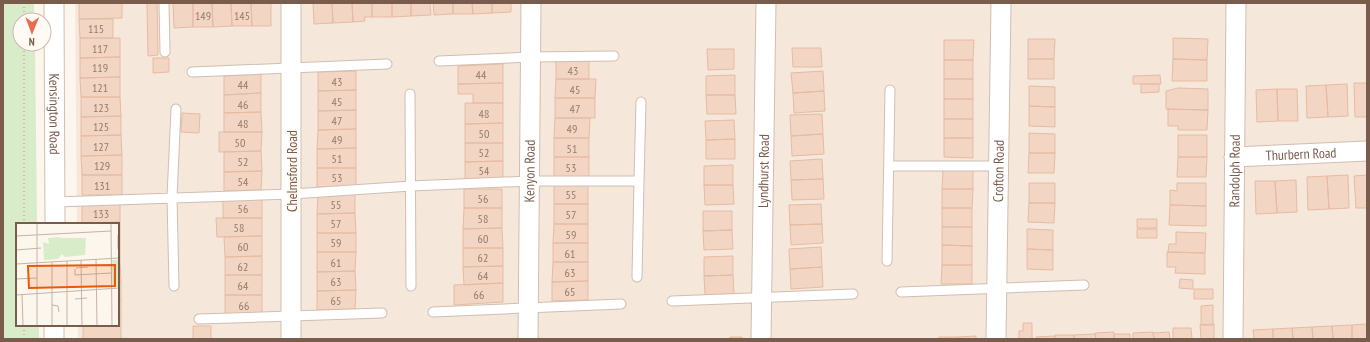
<svg xmlns="http://www.w3.org/2000/svg" width="1370" height="342" font-family="'PT Sans Narrow',sans-serif">
<style>
.residential{fill:#f5e8da}
.green{fill:#d8ecc9}
.building{fill:#f3d5c3;stroke:#e6bba3}
.lines{fill:none;stroke-linecap:round;stroke-linejoin:round}
.service-casing{stroke:#d1beb0;stroke-width:11}
.minor-casing{stroke:#d1beb0;stroke-width:21}
.path{stroke:#d9b8a5;stroke-width:2.5;stroke-dasharray:1 3;stroke-linecap:butt}
.service{stroke:#fff;stroke-width:9}
.minor{stroke:#fff;stroke-width:19}
.labels{text-anchor:middle;dominant-baseline:central;stroke-width:3.5;stroke-linejoin:round;paint-order:stroke}
.number-label{font-size:12px;fill:#987a6a}
.street-label{font-size:14px;fill:#7a5c4d;stroke:#fffaf3}
.inset-road{fill:none;stroke:#c5b3a7;stroke-width:1}
.view{fill:#e8590c;fill-opacity:0.15;stroke:#e8590c;stroke-width:2}
.inset-edge{fill:none;stroke:#7a5c4d;stroke-width:2}
</style>
<rect width="100%" height="100%" fill="#fdf6ec"/>
<!-- residential -->
<path class="residential" d="M75 3H1367V339H78V325H118V224H77Z"/>
<!-- green -->
<path class="green" d="M3 3H34V20H20V44H35L37 224H17V325H39V339H3Z"/>
<!-- building -->
<path class="building" d="M79 3H122V18L79 19Z
M147 3H157L158 55 148 56Z
M173 3H193V27L174 28Z
M193 3H212L213 27H193Z
M212 3H231L232 26 213 27Z
M231 3H251L252 26H232Z
M251 3H271V26H252Z
M313 3H332L333 23 314 24Z
M332 3H352L353 22 333 23Z
M352 3H372V17H364L365 21 353 22Z
M372 3H392V17H372Z
M392 3H411V16L392 17Z
M411 3H430L431 15 411 16Z
M433 3H453V14L434 15Z
M453 3H472L473 14H453Z
M472 3H492V13L473 14Z
M492 3H511V12L492 13Z
M79 19H113V38H80Z
M80 38H120V57L80 58Z
M1173 38 1208 39 1207 60 1173 59Z
M1028 39H1055L1054 59H1028Z
M944 40H974L973 60H944Z
M792 48H821L822 67H793Z
M707 49H734V69L708 70Z
M120 57V77L80 78V58Z
M153 58H169V72L153 73Z
M1028 59H1054V79H1028Z
M1173 59 1207 60V81H1172Z
M556 60 589 61V79H556Z
M944 60H973V79H944Z
M503 64V83L458 84V66Z
M356 71V90L318 91V72Z
M823 71 824 91 793 93 791 73Z
M261 74V93L224 95V76Z
M735 75V95H706V76Z
M1160 75 1161 84H1133V76Z
M120 77V97H81L80 78Z
M556 79H596L595 98H555Z
M944 79H973V99H944Z
M503 83V103H473V94H458V84Z
M1354 83H1367V117H1355Z
M1141 84H1159V92L1141 93Z
M1347 84 1348 116 1328 117 1326 85Z
M1326 85 1328 117 1307 118 1306 86Z
M1029 86 1055 87V107L1029 106Z
M1178 88 1208 89V110L1166 109V91Z
M1277 89H1297L1298 121H1278Z
M1277 89 1278 121 1257 122 1256 90Z
M356 90V110L318 111V91Z
M824 91 825 111 794 113 793 93Z
M261 93V112L224 113V95Z
M706 95H735L736 114H707Z
M81 97H120L121 116 81 117Z
M555 98H595V118H555Z
M944 99H973V119H944Z
M465 103H503V123L465 124Z
M1029 106 1055 107V127L1029 126Z
M1168 109 1208 110 1207 130H1178V126H1168Z
M356 110V129L318 130V111Z
M261 112 262 132H224V113Z
M182 113 200 114 199 133 181 132Z
M822 114 823 134 791 136 790 115Z
M121 116V135L81 136V117Z
M555 118H590L589 138H554Z
M944 119H973V138H944Z
M734 120 735 139 706 140 705 121Z
M503 123V143H465V124Z
M356 129V148L317 149 318 130Z
M219 132H262L261 151 219 152Z
M1029 133 1055 134V153H1029Z
M823 134 824 154 792 156 791 136Z
M121 135 122 155 81 156V136Z
M1178 135H1207V157H1178Z
M554 138H589V157H554Z
M944 138H973V158L944 157Z
M735 139V159H706V140Z
M465 143H503V161L465 162Z
M356 148V168H317V149Z
M261 151 262 171 224 172V152Z
M1029 153H1055L1054 173H1028Z
M122 155V175H82L81 156Z
M554 157H589V177H554Z
M1178 157H1207L1206 177H1177Z
M822 159 823 179 791 180 790 161Z
M503 161V178L465 180V162Z
M733 165V185H704V166Z
M317 168H356V186L317 187Z
M943 170H973V189H942Z
M262 171 261 190 224 191V172Z
M82 175H122V195H82Z
M1348 175 1349 208 1329 209 1327 176Z
M1367 175V208H1356L1354 176Z
M1327 176 1329 209 1308 210 1307 177Z
M823 179 824 199 792 200 791 180Z
M1296 180 1297 212 1277 213 1275 181Z
M1255 181H1275L1277 213 1256 214Z
M1029 183H1055V203H1029Z
M1177 183H1206V206L1170 205V190L1177 191Z
M554 184H588V204H554Z
M704 185H733L734 204 705 205Z
M464 189H502V208H464Z
M942 189H973L972 208H942Z
M355 194V213L317 214 318 195Z
M223 198H262V218H223Z
M120 202V222L82 223V204Z
M1029 203H1055L1054 223 1028 222Z
M554 204H588V224H554Z
M821 204 822 224 790 225 789 205Z
M1170 205 1206 206V226L1169 225Z
M464 208H502V228L463 229Z
M942 208H972V227H942Z
M703 211H732V230L703 231Z
M355 213 356 233H317V214Z
M216 218H262V236L217 237Z
M1137 219H1157V228H1137Z
M120 222V242H118V224H82Z
M554 224H588V243H553Z
M822 224 823 243 791 245 790 225Z
M942 227H972V246L942 245Z
M502 228 503 248H463V229Z
M1027 229 1053 230V250L1027 249Z
M1137 229H1157V238H1137Z
M732 230 733 249 704 250 703 231Z
M1176 232 1206 233 1205 253 1168 252 1169 244H1176Z
M317 233H356V252H317Z
M262 236V256L225 257 224 237Z
M118 242H120V261H118Z
M553 243H588V262H553Z
M942 245 972 246V265H942Z
M821 247 822 267 790 269 789 249Z
M463 248H503V266L463 267Z
M1027 249 1053 250V270L1027 269Z
M317 252H356L355 271 317 272Z
M1167 252 1205 253V274L1175 273 1176 267H1167Z
M262 256V275H225V257Z
M733 256V275L704 276V257Z
M118 261H120L121 281H118Z
M553 262H588V281L552 282Z
M942 265H972V284H941Z
M503 266V283L464 285 463 267Z
M822 267 823 287 791 289 790 269Z
M355 271 356 290 317 291V272Z
M225 275H262V295H225Z
M733 275 734 294 705 295 704 276Z
M1180 279 1193 280V289L1179 288Z
M118 281H121V300H118Z
M588 281V300L552 301V282Z
M503 283V302L454 305V285Z
M1194 289H1213V299H1194Z
M356 290 355 309 317 310V291Z
M225 295H262V314L225 315Z
M118 300H121V320H118Z
M1213 305V325H1201V306Z
M118 320H121V339H83V325H118Z
M1023 323H1032V339H1019V331H1023Z
M1214 324V339H1196H1201L1200 325Z
M1367 324V339H1352V325Z
M1352 325V339H1333L1332 326Z
M193 326H211V339H193Z
M1332 326 1333 339H1313L1312 327Z
M1312 327 1313 339H1293L1292 328Z
M1173 328H1191L1192 339H1173Z
M1292 328 1293 339H1273V329Z
M1273 329V339H1254L1253 330Z
M1114 332V339H1096L1095 333Z
M1153 332 1154 339H1133V333Z
M1169 332 1170 339H1154L1153 333Z
M1095 334 1096 339H1074V335Z
M1114 334H1130V339H1114Z
M1055 335H1074V339H1055Z
M976 336V339H958V337Z
M1055 336V339H1037L1036 337Z
M730 337H742V339H730Z
M939 337H958V339H939Z"/>
<g class="lines">
<!-- service casing -->
<g class="service-casing">
<path id="service" d="M164 3 165 52
M439 61 531 57 614 56
M192 72 387 64
M410 94 411 286
M889 166H999
M639 181 641 102
M56 202 292 194 411 186 530 181H639L637 277
M887 261 890 90
M174 286 172 197 176 109
M901 292 1084 285
M672 301 853 294
M433 312 621 304
M199 319 382 313"/>
</g>
<!-- minor casing -->
<g class="minor-casing">
<g id="minor">
<path id="s1" d="M54 3 55 224"/>
<path id="s2" d="M1234 157 1367 151"/>
<path d="M54 339V325"/>
<path d="M291 339V3"/>
<path id="s3" d="M528 339 531 3"/>
<path id="s4" d="M761 339 766 3"/>
<path id="s5" d="M996 339 1001 3"/>
<path id="s6" d="M1233 339 1236 3"/>
</g>
</g>
<!-- path -->
<path class="path" d="M3 3H16
M24 20V3
M24 224V44
M24 339V325"/>
<!-- service -->
<use href="#service" class="service"/>
<!-- minor -->
<use href="#minor" class="minor"/>
</g>
<g class="labels">
<!-- number labels -->
<g class="number-label">
<text x="203" y="15">149</text>
<text x="242" y="15">145</text>
<text x="96" y="28">115</text>
<text x="100" y="48">117</text>
<text x="100" y="67">119</text>
<text x="573" y="70">43</text>
<text x="481" y="74">44</text>
<text x="337" y="81">43</text>
<text x="243" y="84">44</text>
<text x="100" y="87">121</text>
<text x="575" y="89">45</text>
<text x="337" y="101">45</text>
<text x="243" y="104">46</text>
<text x="101" y="107">123</text>
<text x="575" y="108">47</text>
<text x="484" y="113">48</text>
<text x="337" y="120">47</text>
<text x="243" y="123">48</text>
<text x="101" y="126">125</text>
<text x="572" y="128">49</text>
<text x="484" y="133">50</text>
<text x="337" y="139">49</text>
<text x="240" y="142">50</text>
<text x="101" y="146">127</text>
<text x="572" y="148">51</text>
<text x="484" y="152">52</text>
<text x="337" y="158">51</text>
<text x="243" y="161">52</text>
<text x="102" y="165">129</text>
<text x="571" y="167">53</text>
<text x="484" y="170">54</text>
<text x="337" y="177">53</text>
<text x="243" y="181">54</text>
<text x="102" y="185">131</text>
<text x="571" y="194">55</text>
<text x="483" y="198">56</text>
<text x="336" y="204">55</text>
<text x="243" y="208">56</text>
<text x="101" y="213">133</text>
<text x="571" y="214">57</text>
<text x="483" y="218">58</text>
<text x="336" y="223">57</text>
<text x="239" y="227">58</text>
<text x="571" y="234">59</text>
<text x="483" y="238">60</text>
<text x="336" y="242">59</text>
<text x="243" y="246">60</text>
<text x="570" y="253">61</text>
<text x="483" y="257">62</text>
<text x="336" y="262">61</text>
<text x="243" y="266">62</text>
<text x="570" y="272">63</text>
<text x="483" y="275">64</text>
<text x="336" y="281">63</text>
<text x="243" y="285">64</text>
<text x="570" y="291">65</text>
<text x="479" y="294">66</text>
<text x="336" y="300">65</text>
<text x="244" y="305">66</text>
</g>
<!-- street labels -->
<g class="street-label">
<text stroke="none"><textPath href="#s1" startOffset="111">Kensington Road</textPath></text>
<text stroke="none"><textPath href="#s2" startOffset="67">Thurbern Road</textPath></text>
<text transform="translate(292 171) rotate(-90)">Chelmsford Road</text>
<text stroke="none"><textPath href="#s3" startOffset="168">Kenyon Road</textPath></text>
<text stroke="none"><textPath href="#s4" startOffset="168">Lyndhurst Road</textPath></text>
<text stroke="none"><textPath href="#s5" startOffset="168">Crofton Road</textPath></text>
<text stroke="none"><textPath href="#s6" startOffset="168">Randolph Road</textPath></text>
</g>
</g>
<!-- overview -->
<g transform="translate(16 223)">
<rect width="103" height="103" fill="#fdf6ec"/>
<path d="M44 14 43 20 44 15H70L69 32 49 34 46 31 42 36 28 37 27 19 33 21 32 15ZM96 37H103V64H97Z" fill="#d8ecc9"/>
<path class="inset-road" d="M7 0H29M21 0V103M95 0 96 103M102 12V26M0 13 95 8M0 27 25 25M80 36 81 103M65 37 66 103M51 38V103M36 39V103M0 41 103 35M60 45 72 44M59 46V52L95 50M0 56 21 55M6 71 7 103M0 72 103 65M59 76 71 75M36 82 42 83 43 89"/>
<path class="view" d="M99 42V63L13 65 12 43Z"/>
<rect width="103" height="103" class="inset-edge"/>
</g>
<!-- border -->
<rect width="1370" height="342" fill="none" stroke="#7a5c4d" stroke-width="8"/>
<!-- north arrow -->
<g transform="translate(32 32) rotate(181)"><circle r="19" fill="#fffaf3" stroke="#cabbb1"/>
<path d="M0-3L7 15L0 10L-7 15Z" fill="#e76f51"/>
<text y="-6" font-size="11" font-weight="bold" text-anchor="middle" fill="#7a5c4d">N</text>
</g>
</svg>
